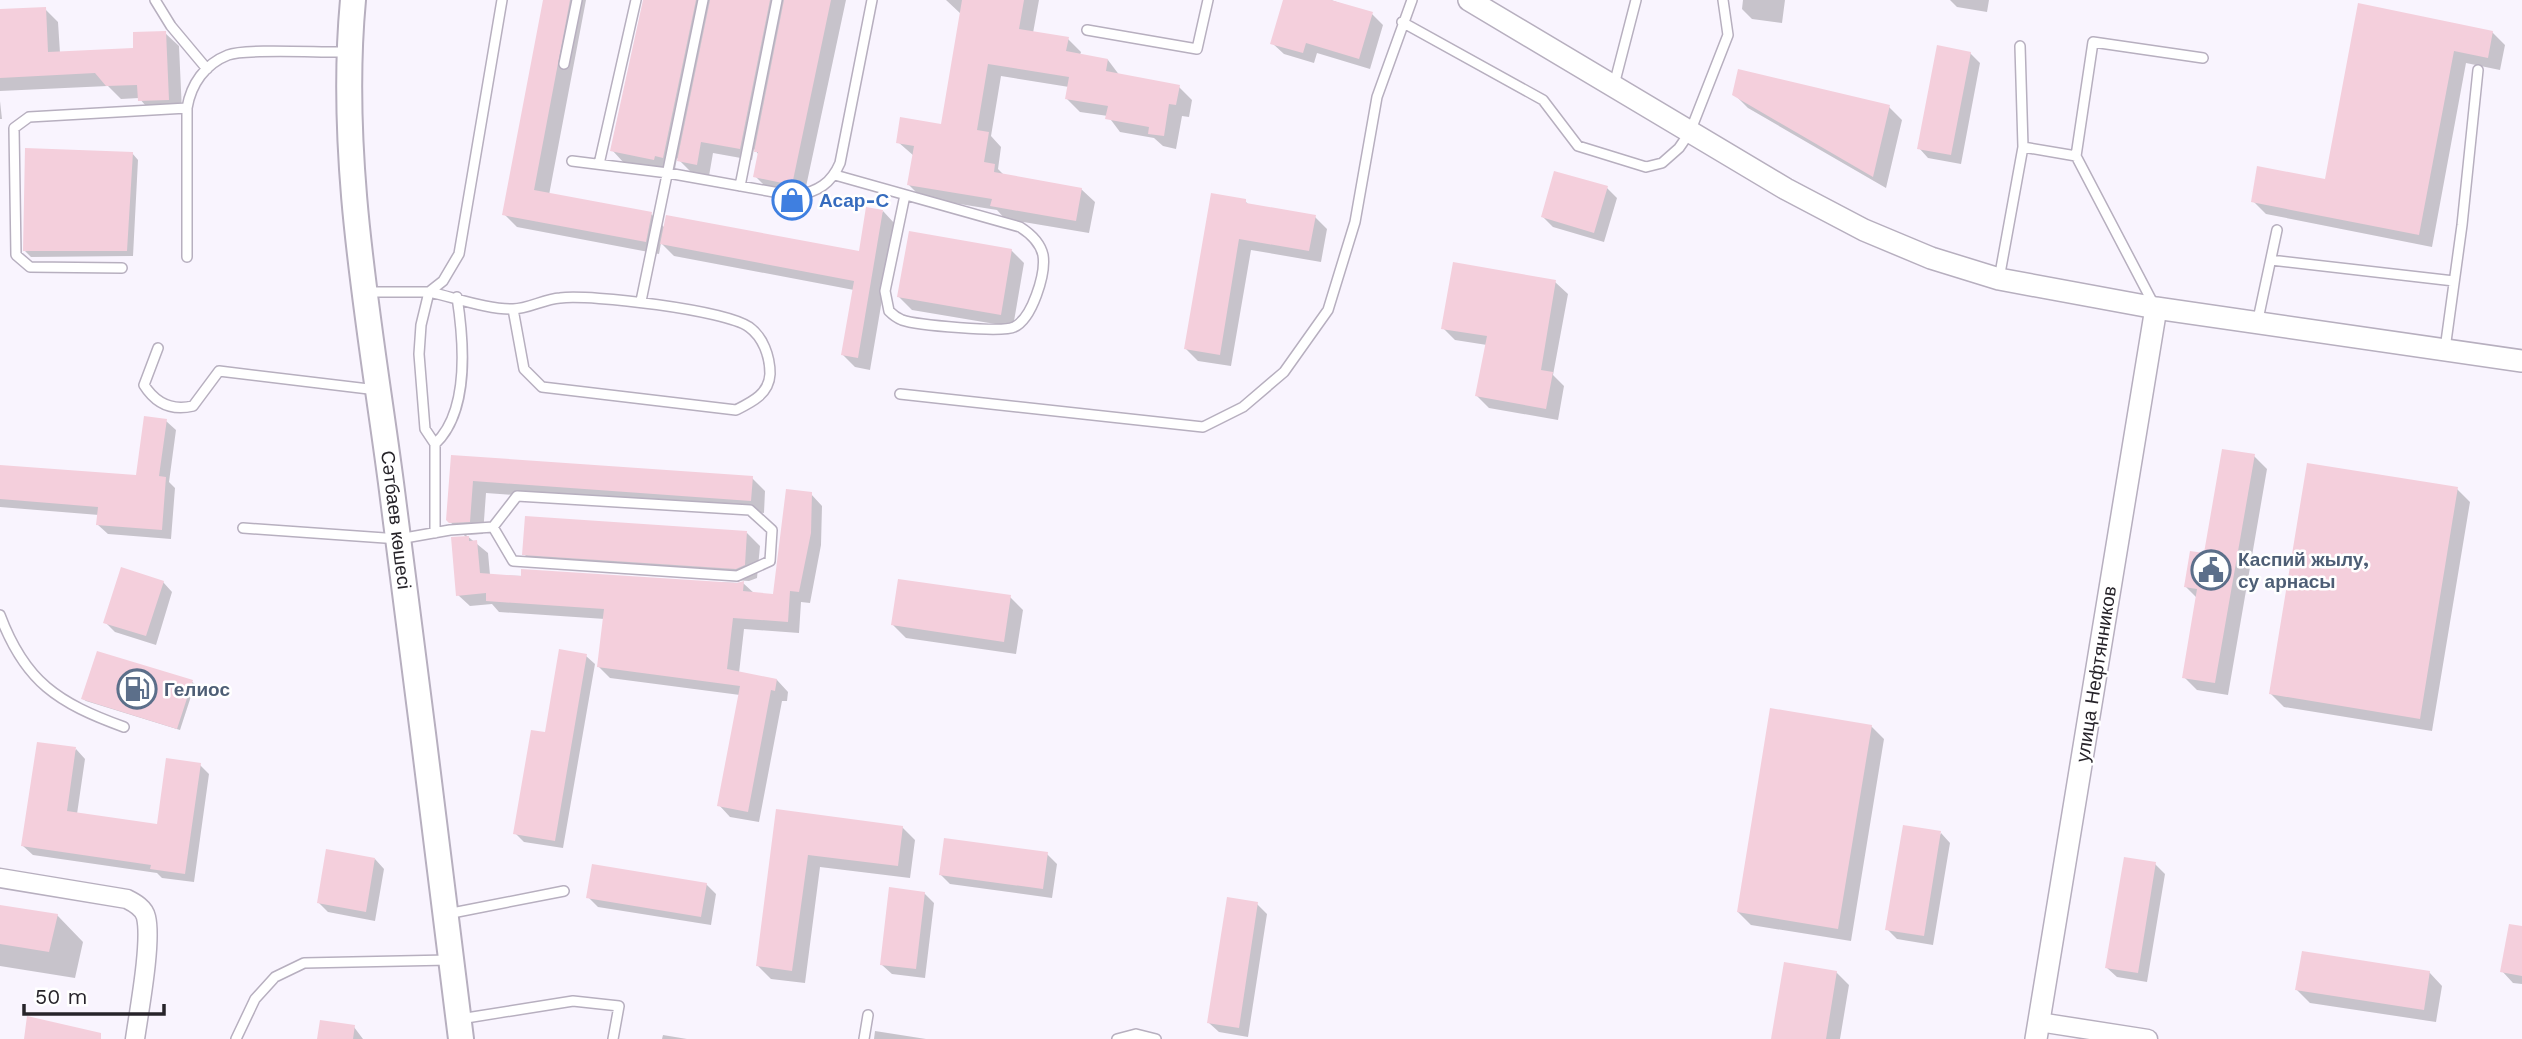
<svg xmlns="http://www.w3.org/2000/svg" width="2522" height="1039" font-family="'Work Sans',sans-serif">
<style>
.shadow{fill:#0003}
.building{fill:#f4cfdc}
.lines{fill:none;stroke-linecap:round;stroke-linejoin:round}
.service-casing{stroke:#b7afbf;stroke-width:12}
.minor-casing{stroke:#b7afbf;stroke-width:21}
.tertiary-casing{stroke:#b7afbf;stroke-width:24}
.secondary-casing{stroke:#b7afbf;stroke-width:28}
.service{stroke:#fff;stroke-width:9}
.minor{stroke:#fff;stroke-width:18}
.tertiary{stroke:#fff;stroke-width:21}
.secondary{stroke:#fff;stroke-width:24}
.labels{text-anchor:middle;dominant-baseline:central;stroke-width:5;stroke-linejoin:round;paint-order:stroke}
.shop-label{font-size:19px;font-weight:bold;fill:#366cbe;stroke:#fff;text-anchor:start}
.street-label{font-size:19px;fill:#27242a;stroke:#fff}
.service-label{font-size:19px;font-weight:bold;fill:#4e5e75;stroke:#fff;text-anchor:start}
</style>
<rect width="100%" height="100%" fill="#f9f4fe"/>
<!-- shadow -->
<path class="shadow" d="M545 0H586L549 195 651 214 665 228 860 253 883 211 895 224 870 370 855 367 843 355 854 290 674 256 661 243 659 254 517 227 504 214Z
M644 0H846L804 196 767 188 755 176 759 155 754 149 752 160 713 153 709 176 691 172 677 158 675 169 667 168 666 172 624 163 612 150Z
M946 0H1039L1033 33 1068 39 1081 52 1080 55 1108 60 1120 76 1179 87 1192 100 1189 117 1182 116 1176 149 1163 146 1154 138 1120 132 1108 116 1080 112 1067 99 1069 87 1001 76 991 136 1001 147 998 169 1005 176 1081 189 1095 202 1089 233 1005 219 997 210 922 198 909 185 914 156 898 142 942 126 961 14Z
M1285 0H1331L1372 14 1383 25 1370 69 1317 53 1314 63 1284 54 1272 43Z
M1743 0H1785L1782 23 1752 19 1742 9Z
M1950 0H1989L1987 12 1957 7Z
M2359 5 2492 32 2505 45 2500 70 2466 63 2432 247 2266 214 2253 201 2327 181Z
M45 9 58 22 60 53 135 50 165 33 179 46 182 112 152 113 139 98 121 99 108 86 0 91V11Z
M1970 53 1980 63 1961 164 1928 158 1919 148Z
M1734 94 1889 107 1902 120 1886 188 1748 108Z
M0 101 2 119H0Z
M132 153 138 160 133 256 31 257 25 251Z
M1607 188 1617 198 1604 242 1553 227 1543 217Z
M1245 201 1250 206 1315 217 1327 229 1321 262 1251 250 1231 366 1198 361 1186 349Z
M1011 250 1024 263 1013 327 912 310 899 297Z
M1555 282 1568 294 1553 375 1564 386 1558 420 1489 408 1477 396 1487 345 1455 340 1443 328Z
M166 421 176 430 169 482 175 488 171 539 108 534 98 525 99 515 0 507V466L137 476Z
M2254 456 2267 469 2228 695 2197 690 2184 677 2198 599 2186 587 2205 555Z
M452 457 752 478 765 491 764 513 486 493 483 534 466 535 488 553 490 575 743 583 755 594 774 595 811 494 822 506 821 545 810 603 801 602 799 633 744 629 739 673 777 680 788 692 787 701H782L759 822 730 817 719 805 740 695 610 678 598 666 605 619 499 612 492 604 470 606 458 595 467 538 447 519Z
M2457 489 2470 502 2432 731 2284 707 2271 694Z
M747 533 760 546 757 578 749 581 537 567 524 554Z
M163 582 172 592 156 645 115 632 105 622Z
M1010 597 1023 610 1016 654 906 638 893 625Z
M98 653 192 682 195 684 180 730 86 701 83 699Z
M586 656 595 664 563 848 524 842 515 833 546 734Z
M1871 726 1884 739 1851 941 1751 925 1738 912Z
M76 749 85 759 77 814 158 826 200 765 209 774 194 882 162 878 157 873 33 855 23 846Z
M778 811 902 827 915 840 910 878 820 867 805 983 771 979 758 966Z
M1941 833 1950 843 1933 945 1897 939 1887 929Z
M1047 854 1057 864 1052 898 950 884 940 874Z
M375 859 384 869 375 921 328 912 319 903Z
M2155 864 2165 874 2147 982 2117 977 2107 968Z
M706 884 716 894 711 925 598 907 588 897Z
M924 893 934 903 925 978 892 974 882 965Z
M1257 904 1267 914 1248 1037 1219 1032 1209 1023Z
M0 907 57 915 83 942 75 978 0 966Z
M2522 928V984L2513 983 2502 971Z
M1836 972 1849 985 1840 1039H1773Z
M2429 972 2442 986 2436 1022 2310 1003 2297 990Z
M354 1027 363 1039H318Z
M875 1031 926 1039H874Z
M663 1035 687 1039H662Z"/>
<!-- building -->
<path class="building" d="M543 0H570L534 190 652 212 646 242 502 215Z
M643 0H696L663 158 655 156 654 160 610 151Z
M710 0H770L740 149 701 142 697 165 677 161Z
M784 0H831L792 185 753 177 758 152H754Z
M962 0H1024L1019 29 1069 37 1066 51 1108 59 1106 71 1180 85 1176 105 1169 104 1164 136 1148 134 1149 127 1105 119 1108 106 1065 99 1069 77 988 64 977 130 989 132 984 162 995 164 994 172 1082 188 1076 221 990 206 992 199 907 185 914 146 896 143 900 117 941 124Z
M1283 0H1331L1373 12 1359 59 1306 43 1303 53 1270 44Z
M2358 3 2493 31 2488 58 2454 51 2419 235 2251 202 2257 166 2325 179Z
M46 7 48 52 133 48V32L166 31 169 100 138 101 137 85 106 86 95 73 0 78V9Z
M1937 45 1971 52 1951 155 1917 149Z
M1738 69 1890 105 1873 177 1732 95Z
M25 148 133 152 127 251H23Z
M1554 171 1608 186 1594 233 1541 217Z
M1211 193 1246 199V203L1316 215 1309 251 1239 239 1220 355 1184 349Z
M866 207 883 210 858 358 841 355 854 281 660 244 666 215 859 251Z
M909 231 1012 249 1001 315 897 297Z
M1453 262 1556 280 1541 370 1553 372 1546 409 1475 396 1487 336 1441 329Z
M144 416 167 419 159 476 166 477 162 530 96 525 98 507 0 499V465L136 475Z
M2222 449 2255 454 2215 683 2182 678 2197 589 2184 587 2190 551 2204 553Z
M451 455 753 476 751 501 473 481 470 522 449 523 446 520Z
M2307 463 2458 487 2420 719 2269 694Z
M786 489 812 492 811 533 799 592 790 591 788 622 733 618 727 669 777 679 775 691 771 690 748 812 717 806 740 686 597 667 604 609 486 601V593L456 596 451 537 469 536V541L477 540 480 573 521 576V569L737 583 744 581 743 591 773 594Z
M525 516 747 531 745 565 736 569 522 555Z
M121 567 164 581 146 636 103 623Z
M898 579 1011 595 1004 642 891 625Z
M559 649 587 654 555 841 513 834 531 730 545 732Z
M97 651 193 680 177 729 81 699Z
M1770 708 1872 725 1838 929 1737 912Z
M37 742 76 747 67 811 157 824 166 758 201 763 185 874 150 869 151 865 21 846Z
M776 809 903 826 898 866 808 855 792 971 756 966Z
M1903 825 1941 831 1924 936 1885 930Z
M944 838 1048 852 1043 889 939 875Z
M326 849 375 858 366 912 317 903Z
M2124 857 2156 862 2138 973 2105 968Z
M592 864 707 883 701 917 586 898Z
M889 887 925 892 916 969 880 965Z
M1227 897 1258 902 1239 1028 1207 1023Z
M0 905 58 914 49 952 0 944Z
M2509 924 2522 926V976L2500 972Z
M2302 951 2430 971 2424 1010 2295 990Z
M1784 962 1837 971 1826 1039H1771Z
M27 1016 101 1033V1039H24Z
M320 1020 355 1025 353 1039H317Z"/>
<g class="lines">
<!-- service casing -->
<g class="service-casing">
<path id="service" d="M155 0 171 26 207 69
M1402 22 1543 100 1578 146 1646 167 1662 163 1679 148 1690 132 1728 35 1723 0
M1087 30 1197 49 1208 0
M564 64 577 0
M1614 85 1636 0
M2023 147 2076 156
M572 161 668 173 796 196C818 191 831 184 840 163L872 0
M599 164 636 0
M835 175 1020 227C1031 234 1040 242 1043 255 1046 274 1032 319 1014 327 1003 333 916 325 902 320 897 318 893 315 889 311L885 291 905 195
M740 186 777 0
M187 257V108C191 84 205 64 228 55 246 48 324 53 348 52
M2271 260 2454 281
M122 268 30 267 16 255 14 128 29 117 187 108
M1999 279 2023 147 2020 46
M366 292H429L443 281 459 254 502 0
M641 301 703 0
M2154 305 2076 156 2093 42 2203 58
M2257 324 2277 230
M158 348 144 385C156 404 172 411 193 406L219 371 377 390
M2445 349 2462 225 2478 70
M900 394 1203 427 1243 407 1284 372 1328 310 1355 222 1377 97 1412 0
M435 444C470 411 464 342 457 297
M243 528 399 539 450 530 493 527 517 496 750 510 772 530 770 561 737 576 513 561 493 527
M435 533V444L425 429 419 354 421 325 429 292C453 297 489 310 513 309 528 309 544 299 560 298 591 294 725 310 749 327 763 337 770 356 770 374 769 394 752 402 736 410L542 387 524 369 513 309
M0 615C25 682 58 703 124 727
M447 914 564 891
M460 1019 573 1001 619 1006 613 1039
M236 1039 255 999 275 977 304 963 449 960
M864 1039 868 1015
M1117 1039 1136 1034 1156 1039"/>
</g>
<!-- minor casing -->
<g class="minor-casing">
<path id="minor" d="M0 878 127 899C135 903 144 908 146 917 152 942 139 1011 135 1039
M2039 1022 2148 1039"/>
</g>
<!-- tertiary casing -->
<g class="tertiary-casing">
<path id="tertiary" d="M1469 0 1786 189 1864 230 1931 258 1999 279 2156 308 2522 361
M2036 1039 2156 308"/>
</g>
<!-- secondary casing -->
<g class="secondary-casing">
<path id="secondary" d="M353 0C338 161 370 324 391 483 416 668 437 854 461 1039"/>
</g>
<!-- service -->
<use href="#service" class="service"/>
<!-- minor -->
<use href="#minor" class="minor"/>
<!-- tertiary -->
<use href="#tertiary" class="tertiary"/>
<!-- secondary -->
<use href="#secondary" class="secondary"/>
</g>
<!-- icons -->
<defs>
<g id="shop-ring" transform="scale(2.0125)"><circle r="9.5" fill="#fff" stroke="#3f7fe0" stroke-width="1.5"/><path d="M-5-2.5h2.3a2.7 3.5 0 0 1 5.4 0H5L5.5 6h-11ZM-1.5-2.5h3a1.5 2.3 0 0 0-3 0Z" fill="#3f7fe0"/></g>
<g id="civic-ring" transform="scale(2.0125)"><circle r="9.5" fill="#fff" stroke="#5c6f8a" stroke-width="1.5"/><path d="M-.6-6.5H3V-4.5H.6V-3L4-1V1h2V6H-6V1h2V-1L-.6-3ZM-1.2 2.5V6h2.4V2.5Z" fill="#5c6f8a"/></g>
<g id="fuel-ring" transform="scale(2.0125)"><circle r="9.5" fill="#fff" stroke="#5c6f8a" stroke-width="1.5"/><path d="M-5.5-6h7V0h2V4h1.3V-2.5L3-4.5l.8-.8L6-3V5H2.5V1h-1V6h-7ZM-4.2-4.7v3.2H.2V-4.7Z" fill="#5c6f8a"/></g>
</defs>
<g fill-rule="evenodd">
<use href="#shop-ring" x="792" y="200"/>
<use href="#civic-ring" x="2211" y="570"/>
<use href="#fuel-ring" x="137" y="689"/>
</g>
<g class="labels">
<!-- shop labels -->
<g class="shop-label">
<text x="819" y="200">Асар-С</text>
</g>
<!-- street labels -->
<g class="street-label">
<text transform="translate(396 520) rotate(83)">Сәтбаев көшесі</text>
<text transform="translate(2096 674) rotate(-81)">улица Нефтянников</text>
</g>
<!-- service labels -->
<g class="service-label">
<text x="2238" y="559">Каспий жылу,<tspan x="2238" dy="22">су арнасы</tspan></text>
<text x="164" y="689">Гелиос</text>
</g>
</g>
<!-- scale -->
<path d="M24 1004v10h140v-10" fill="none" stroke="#27242a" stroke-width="3.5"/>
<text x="35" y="1004" font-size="21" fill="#27242a" stroke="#ffffff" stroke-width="5" paint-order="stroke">50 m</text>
</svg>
